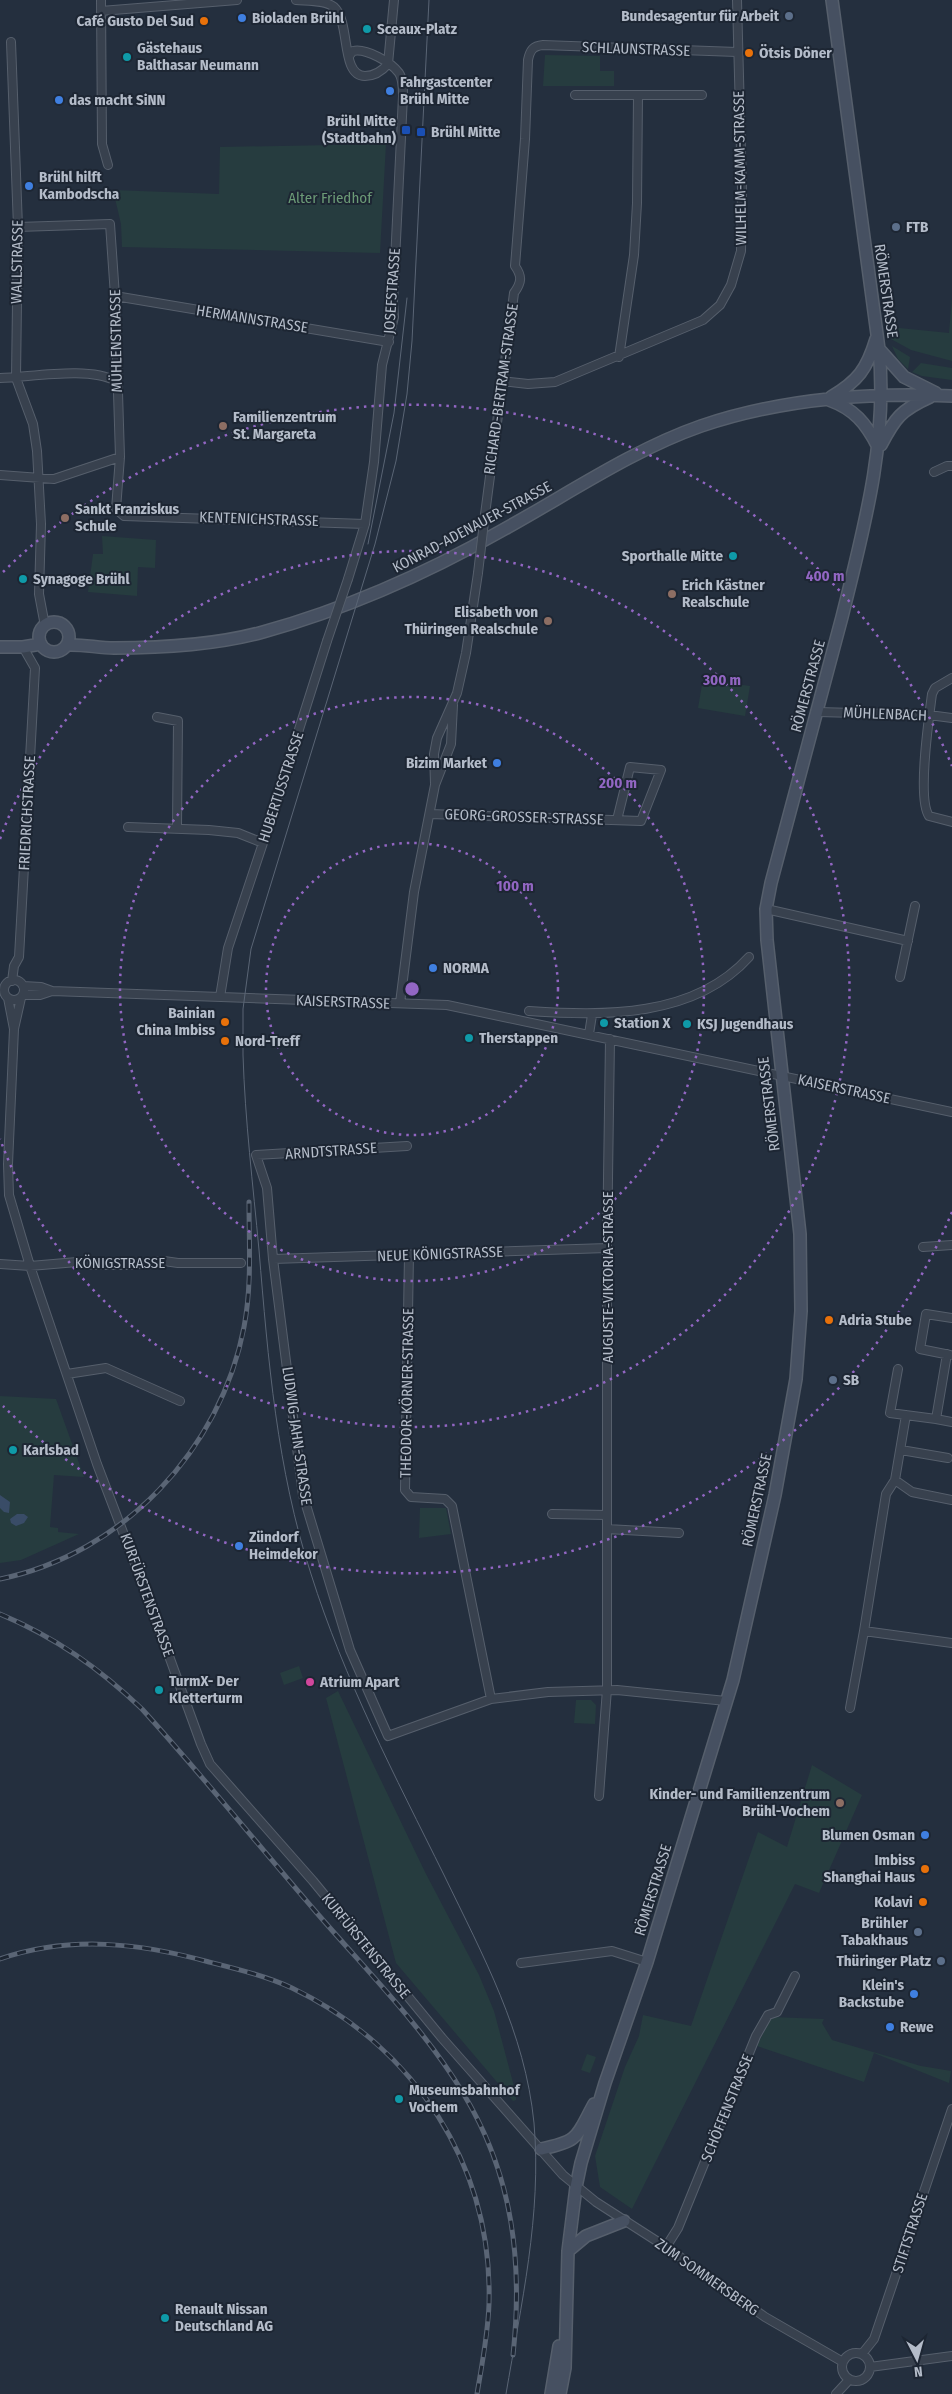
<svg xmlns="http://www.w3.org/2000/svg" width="952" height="2394" font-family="'Fira Sans Condensed',sans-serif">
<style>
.green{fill:#263c3f}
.water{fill:#394c67}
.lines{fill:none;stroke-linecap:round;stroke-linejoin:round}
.street-casing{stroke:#565f6c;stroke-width:10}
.secondary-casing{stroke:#565f6c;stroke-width:14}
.street{stroke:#38414e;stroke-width:8}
.secondary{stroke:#465061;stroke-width:11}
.tram{stroke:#5a6575;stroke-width:1}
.rail-casing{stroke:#5a6575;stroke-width:5}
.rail{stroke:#1d2633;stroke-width:3;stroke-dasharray:9;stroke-linecap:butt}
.street-bridge-casing{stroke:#565f6c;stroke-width:10;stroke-linecap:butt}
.street-bridge{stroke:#38414e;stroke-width:8}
.ring{fill:none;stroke:#9266c3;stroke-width:2.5;stroke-dasharray:2.5 5}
.service-dot{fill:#5c6f8a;stroke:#1d2633;stroke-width:2}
.shop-dot{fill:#3f7fe0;stroke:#1d2633;stroke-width:2}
.food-dot{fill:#e8710a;stroke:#1d2633;stroke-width:2}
.culture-dot{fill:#0f9aa8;stroke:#1d2633;stroke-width:2}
.transit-dot{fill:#1a4fb4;stroke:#1d2633;stroke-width:2}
.education-dot{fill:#8d6e63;stroke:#1d2633;stroke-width:2}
.hotel-dot{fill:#d1479c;stroke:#1d2633;stroke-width:2}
.labels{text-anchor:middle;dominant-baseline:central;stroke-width:4;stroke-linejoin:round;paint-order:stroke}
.poi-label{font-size:15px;font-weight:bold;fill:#b4bcc9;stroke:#1d2633;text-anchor:start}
.street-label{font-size:15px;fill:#b4bcc9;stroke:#1d2633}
.park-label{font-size:15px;fill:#6b9a76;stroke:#1d2633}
.centre{fill:#9266c3;stroke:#1d2633;stroke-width:2.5}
.ring-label{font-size:15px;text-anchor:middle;font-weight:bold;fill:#9266c3;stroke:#1d2633;stroke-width:4;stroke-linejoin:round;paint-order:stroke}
</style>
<rect width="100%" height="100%" fill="#242f3e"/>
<!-- green -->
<path class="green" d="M545 55 600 56V71H614V86H543Z
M386 144 380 253 122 247 121 224 113 190 219 194 220 147Z
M952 298V361L911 350 891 339 889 327 949 333Z
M892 346 910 357 908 369 898 359Z
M921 363 952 368V380L922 376 912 372Z
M102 536 156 540 155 568 138 567 137 596 88 592 93 554H103Z
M703 679 750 686 745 716 698 708Z
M0 1396 56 1399 84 1477 54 1475 50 1527 58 1528V1532L79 1534 21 1560 0 1563Z
M420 1508H446L451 1534 419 1538Z
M299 1666 303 1678 284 1685 280 1673Z
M338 1691 425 1872 479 1975 494 2011 516 2094V2100L513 2101 396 1963 326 1698Z
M576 1700H591L596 1705 595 1724 574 1723Z
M812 1765 862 1795 819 1893 795 1884 632 2209 600 2187 595 2156 625 2067 639 2036 643 2015 691 2026 758 1832 787 1847Z
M771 2017 824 2019 822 2023 832 2040 921 2066 951 2071 949 2083 874 2053 864 2082 757 2046Z
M587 2054 596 2057 590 2073 581 2070Z"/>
<!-- water -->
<path class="water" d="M0 1495 10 1502 9 1513 4 1512 0 1508Z
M17 1514H24L28 1517 24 1523 16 1526 11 1523 10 1519Z"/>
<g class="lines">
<!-- street casing -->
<g class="street-casing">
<path id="street" d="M101 0 102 144 108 165
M296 0C308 1 325 0 334 7 351 22 340 76 365 76 375 76 382 71 388 64L394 0
M101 11 237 0
M11 42 18 227 16 378 33 424 37 451 41 524 39 594 45 626
M575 95H702
M18 227 110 224 115 296 120 457 116 509 124 516 365 524
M115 296 389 342
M619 357 634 255 637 203 638 95
M0 378C32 377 89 366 116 381
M502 381 528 384 555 382 703 320 720 305 731 285 741 251 742 190 737 0
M934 472 947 466H952
M0 475 54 479 120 457
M484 522 514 293C522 282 522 276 515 266L525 139 528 60C530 50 533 46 543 45L737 52
M348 579 365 524 374 462 382 365 394 317 393 302 403 96C403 88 403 79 399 73 391 62 366 48 353 51L349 56
M952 678 935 688 932 694C929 717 917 799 929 816L952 822
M818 712 929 715 952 718
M157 717 178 721 177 828
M435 783 434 754 437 738 457 693 466 653 478 573
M430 814 641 821 661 770 630 767 617 820
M128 827 209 830 238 833 263 843
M766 909 908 941
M900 977 915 906
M4 990a10 10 0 1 1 20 0a10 10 0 1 1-20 0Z
M12 981 14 966 19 957 35 668 23 647
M23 986 41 987 52 991
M23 995H40L52 991 447 1005 952 1112
M220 997 228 948 263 843 327 641
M8 998 14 1029
M21 998 14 1029 8 1164 9 1195 30 1266 97 1464 145 1590 201 1744 210 1764 313 1881 442 2038 563 2175 596 2202 666 2247 765 2317 843 2362
M400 1003 414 892 435 785 451 744 453 705
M529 1011C603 1016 694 1018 749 957
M589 1034 592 1015
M407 1146 256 1155 267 1188 273 1259 303 1495 350 1650 388 1736 491 1699 548 1692 617 1690 726 1701
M923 1247 952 1245
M409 1255 405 1490 411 1497 445 1499 452 1506 491 1699
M273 1259 607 1248
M0 1264 30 1266 77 1262 95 1265H129L164 1261 178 1263H241
M950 1355 920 1349 926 1314 952 1318
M898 1369 890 1413 936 1419 947 1354
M67 1374 106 1368 180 1401
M936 1419 952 1422
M901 1450 948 1458
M895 1480 906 1415
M552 1514 607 1515
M607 1529 679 1533
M864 1631 886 1494 895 1480 912 1492 952 1500
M850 1708 864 1631 952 1643
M599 1796 607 1689V1248L610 1039
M521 1963 612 1951 647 1962
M666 2247 678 2228 756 2036 768 2015 777 2012 795 1976
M842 2367a14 14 0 1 1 28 0a14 14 0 1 1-28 0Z
M862 2354 874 2339 952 2109
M870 2367 952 2356
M836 2394 849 2380"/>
</g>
<!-- secondary casing -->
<g class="secondary-casing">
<path id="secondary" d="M879 349 904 377 936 393
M831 397C858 381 867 369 876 339
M829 400C854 409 866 423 878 447
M881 445C895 418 901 410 930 397
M39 637a15 15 0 1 1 30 0a15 15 0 1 1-30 0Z
M67 645C83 644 98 648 114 648 163 648 216 645 263 632 346 609 427 573 501 531 565 496 632 450 701 426 781 399 868 392 952 396
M0 647H23L41 644
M541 2149C580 2141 576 2137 594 2104
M568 2251 586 2236 624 2221
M551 2394 559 2346
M560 2394 565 2368 568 2251 576 2187 581 2163 605 2083 647 1962 733 1680 775 1495 796 1379 801 1311 800 1234 767 940 766 909 771 883C794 794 819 706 842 617 864 528 888 441 879 349L832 0"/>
</g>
<!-- street -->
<use href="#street" class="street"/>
<!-- secondary -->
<use href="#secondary" class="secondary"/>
<!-- tram -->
<path class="tram" d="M429 0 412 341 407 394 396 461 375 544 251 949 243 1009V1055C245 1120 253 1185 259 1250 268 1359 277 1470 311 1574 344 1679 395 1776 444 1875 483 1956 525 2032 534 2123 542 2214 521 2305 506 2394
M368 544 394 413 407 298"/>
<!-- rail casing -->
<g class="rail-casing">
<path id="rail" d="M0 1579C123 1554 221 1449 244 1327 252 1285 249 1244 249 1202
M0 1614C55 1637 99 1668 142 1709 202 1775 258 1845 316 1912 366 1970 424 2028 463 2093 513 2175 523 2262 513 2355
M0 1959C70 1935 140 1943 209 1962 237 1969 266 1976 292 1988 415 2047 493 2166 489 2304 488 2334 482 2364 477 2394"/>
</g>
<!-- rail -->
<use href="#rail" class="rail"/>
<!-- street-bridge casing -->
<g class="street-bridge-casing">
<path id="street-bridge" d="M478 573 484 522
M327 641 348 579"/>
</g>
<!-- street-bridge -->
<use href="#street-bridge" class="street-bridge"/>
</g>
<!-- distance rings -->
<g class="ring">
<circle cx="412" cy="989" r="146"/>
<circle cx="412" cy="989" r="292"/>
<path d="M0 839A438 438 0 1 1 0 1139"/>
<path d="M952 1212A584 584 0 0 1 3 1406M3 572A584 584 0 0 1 952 766"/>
</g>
<!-- markers -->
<g class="service-dot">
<circle cx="789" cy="16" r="5"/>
<circle cx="896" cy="227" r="5"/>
<circle cx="833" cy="1380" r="5"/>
<circle cx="918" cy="1932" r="5"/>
<circle cx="941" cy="1961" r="5"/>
</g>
<g class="shop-dot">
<circle cx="242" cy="18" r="5"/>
<circle cx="390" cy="91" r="5"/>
<circle cx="59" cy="100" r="5"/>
<circle cx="29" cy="186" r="5"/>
<circle cx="497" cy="763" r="5"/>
<circle cx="433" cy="968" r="5"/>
<circle cx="239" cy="1546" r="5"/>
<circle cx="925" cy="1835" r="5"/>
<circle cx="914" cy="1994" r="5"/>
<circle cx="890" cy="2027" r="5"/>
</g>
<g class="food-dot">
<circle cx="204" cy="21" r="5"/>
<circle cx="749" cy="53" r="5"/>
<circle cx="225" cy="1022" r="5"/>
<circle cx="225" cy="1041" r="5"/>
<circle cx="829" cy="1320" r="5"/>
<circle cx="925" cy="1869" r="5"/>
<circle cx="923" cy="1902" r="5"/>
</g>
<g class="culture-dot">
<circle cx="367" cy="29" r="5"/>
<circle cx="127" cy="57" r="5"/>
<circle cx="733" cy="556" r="5"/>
<circle cx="23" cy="579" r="5"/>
<circle cx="604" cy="1023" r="5"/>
<circle cx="687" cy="1024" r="5"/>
<circle cx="469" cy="1038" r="5"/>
<circle cx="13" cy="1450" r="5"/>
<circle cx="159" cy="1690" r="5"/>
<circle cx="399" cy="2099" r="5"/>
<circle cx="165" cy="2318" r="5"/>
</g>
<g class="transit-dot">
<rect x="401" y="125" width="10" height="10" rx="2.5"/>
<rect x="416" y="127" width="10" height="10" rx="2.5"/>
</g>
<g class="education-dot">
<circle cx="223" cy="426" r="5"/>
<circle cx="65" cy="518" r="5"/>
<circle cx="672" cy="594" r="5"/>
<circle cx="548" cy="621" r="5"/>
<circle cx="840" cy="1803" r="5"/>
</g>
<circle class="hotel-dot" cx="310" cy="1682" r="5"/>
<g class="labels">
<!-- poi labels -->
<g class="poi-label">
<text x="779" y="16" text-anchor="end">Bundesagentur für Arbeit</text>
<text x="252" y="18">Bioladen Brühl</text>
<text x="194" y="21" text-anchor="end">Café Gusto Del Sud</text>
<text x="377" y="29">Sceaux-Platz</text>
<text x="137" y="48">Gästehaus<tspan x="137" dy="17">Balthasar Neumann</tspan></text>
<text x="759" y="53">Ötsis Döner</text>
<text x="400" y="82">Fahrgastcenter<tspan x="400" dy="17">Brühl Mitte</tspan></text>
<text x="69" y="100">das macht SiNN</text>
<text x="396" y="121" text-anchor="end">Brühl Mitte<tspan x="396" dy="17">(Stadtbahn)</tspan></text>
<text x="431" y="132">Brühl Mitte</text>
<text x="39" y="177">Brühl hilft<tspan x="39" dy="17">Kambodscha</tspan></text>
<text x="906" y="227">FTB</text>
<text x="233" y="417">Familienzentrum<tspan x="233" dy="17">St. Margareta</tspan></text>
<text x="75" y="509">Sankt Franziskus<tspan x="75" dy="17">Schule</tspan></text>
<text x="723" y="556" text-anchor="end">Sporthalle Mitte</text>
<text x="33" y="579">Synagoge Brühl</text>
<text x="682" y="585">Erich Kästner<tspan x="682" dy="17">Realschule</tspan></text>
<text x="538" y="612" text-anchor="end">Elisabeth von<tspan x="538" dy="17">Thüringen Realschule</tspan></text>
<text x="487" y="763" text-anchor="end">Bizim Market</text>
<text x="443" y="968">NORMA</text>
<text x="215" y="1013" text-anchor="end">Bainian<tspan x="215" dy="17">China Imbiss</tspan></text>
<text x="614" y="1023">Station X</text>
<text x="697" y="1024">KSJ Jugendhaus</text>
<text x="479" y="1038">Therstappen</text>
<text x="235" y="1041">Nord-Treff</text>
<text x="839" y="1320">Adria Stube</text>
<text x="843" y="1380">SB</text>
<text x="23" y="1450">Karlsbad</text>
<text x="249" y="1537">Zündorf<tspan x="249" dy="17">Heimdekor</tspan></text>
<text x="169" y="1681">TurmX- Der<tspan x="169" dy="17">Kletterturm</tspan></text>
<text x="320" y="1682">Atrium Apart</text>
<text x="830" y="1794" text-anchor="end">Kinder- und Familienzentrum<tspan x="830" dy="17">Brühl-Vochem</tspan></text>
<text x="915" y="1835" text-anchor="end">Blumen Osman</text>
<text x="915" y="1860" text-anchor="end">Imbiss<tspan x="915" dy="17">Shanghai Haus</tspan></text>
<text x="913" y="1902" text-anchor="end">Kolavi</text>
<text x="908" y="1923" text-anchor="end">Brühler<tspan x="908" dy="17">Tabakhaus</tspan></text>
<text x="931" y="1961" text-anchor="end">Thüringer Platz</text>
<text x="904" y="1985" text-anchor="end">Klein's<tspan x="904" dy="17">Backstube</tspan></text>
<text x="900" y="2027">Rewe</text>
<text x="409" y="2090">Museumsbahnhof<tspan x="409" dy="17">Vochem</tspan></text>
<text x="175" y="2309">Renault Nissan<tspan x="175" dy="17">Deutschland AG</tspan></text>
</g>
<!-- street labels -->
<g class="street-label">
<text transform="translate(636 49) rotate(2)">SCHLAUNSTRASSE</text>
<text transform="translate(740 168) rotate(-91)">WILHELM-KAMM-STRASSE</text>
<text transform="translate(17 262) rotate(-89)">WALLSTRASSE</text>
<text transform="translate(392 291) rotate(-86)">JOSEFSTRASSE</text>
<text transform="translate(886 291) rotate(82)">RÖMERSTRASSE</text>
<text transform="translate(252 319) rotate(9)">HERMANNSTRASSE</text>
<text transform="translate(116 341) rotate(-91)">MÜHLENSTRASSE</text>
<text transform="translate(501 389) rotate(-82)">RICHARD-BERTRAM-STRASSE</text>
<text transform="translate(259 519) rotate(2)">KENTENICHSTRASSE</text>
<text transform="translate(472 527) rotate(-28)">KONRAD-ADENAUER-STRASSE</text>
<text transform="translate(808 686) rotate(-75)">RÖMERSTRASSE</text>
<text transform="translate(885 714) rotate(2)">MÜHLENBACH</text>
<text transform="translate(281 787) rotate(-72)">HUBERTUSSTRASSE</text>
<text transform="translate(27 813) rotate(-87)">FRIEDRICHSTRASSE</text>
<text transform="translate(524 817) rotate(2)">GEORG-GROSSER-STRASSE</text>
<text transform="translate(343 1002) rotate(2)">KAISERSTRASSE</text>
<text transform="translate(844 1089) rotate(12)">KAISERSTRASSE</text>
<text transform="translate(769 1104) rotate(-97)">RÖMERSTRASSE</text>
<text transform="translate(331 1151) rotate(-4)">ARNDTSTRASSE</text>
<text transform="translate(440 1254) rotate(-2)">NEUE KÖNIGSTRASSE</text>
<text x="120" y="1263">KÖNIGSTRASSE</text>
<text transform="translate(608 1277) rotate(-90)">AUGUSTE-VIKTORIA-STRASSE</text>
<text transform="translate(407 1393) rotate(-89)">THEODOR-KÖRNER-STRASSE</text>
<text transform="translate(297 1436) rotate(82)">LUDWIG-JAHN-STRASSE</text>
<text transform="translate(757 1500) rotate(-78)">RÖMERSTRASSE</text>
<text transform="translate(147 1595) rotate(70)">KURFÜRSTENSTRASSE</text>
<text transform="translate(653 1890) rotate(-73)">RÖMERSTRASSE</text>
<text transform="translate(366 1946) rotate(51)">KURFÜRSTENSTRASSE</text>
<text transform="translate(727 2108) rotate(-68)">SCHÖFFENSTRASSE</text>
<text transform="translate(910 2233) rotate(-72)">STIFTSTRASSE</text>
<text transform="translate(707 2277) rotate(35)">ZUM SOMMERSBERG</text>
</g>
<!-- park labels -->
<g class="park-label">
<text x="330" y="198">Alter Friedhof</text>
</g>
</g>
<circle cx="412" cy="989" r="8" class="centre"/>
<g class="ring-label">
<text x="825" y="581">400 m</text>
<text x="722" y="685">300 m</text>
<text x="618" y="788">200 m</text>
<text x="515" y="891">100 m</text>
</g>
<!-- north arrow -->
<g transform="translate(917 2359) rotate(174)" stroke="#1d2633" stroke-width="4" paint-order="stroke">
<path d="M0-4L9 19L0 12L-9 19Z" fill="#b4bcc9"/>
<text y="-8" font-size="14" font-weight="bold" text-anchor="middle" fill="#b4bcc9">N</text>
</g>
</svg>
